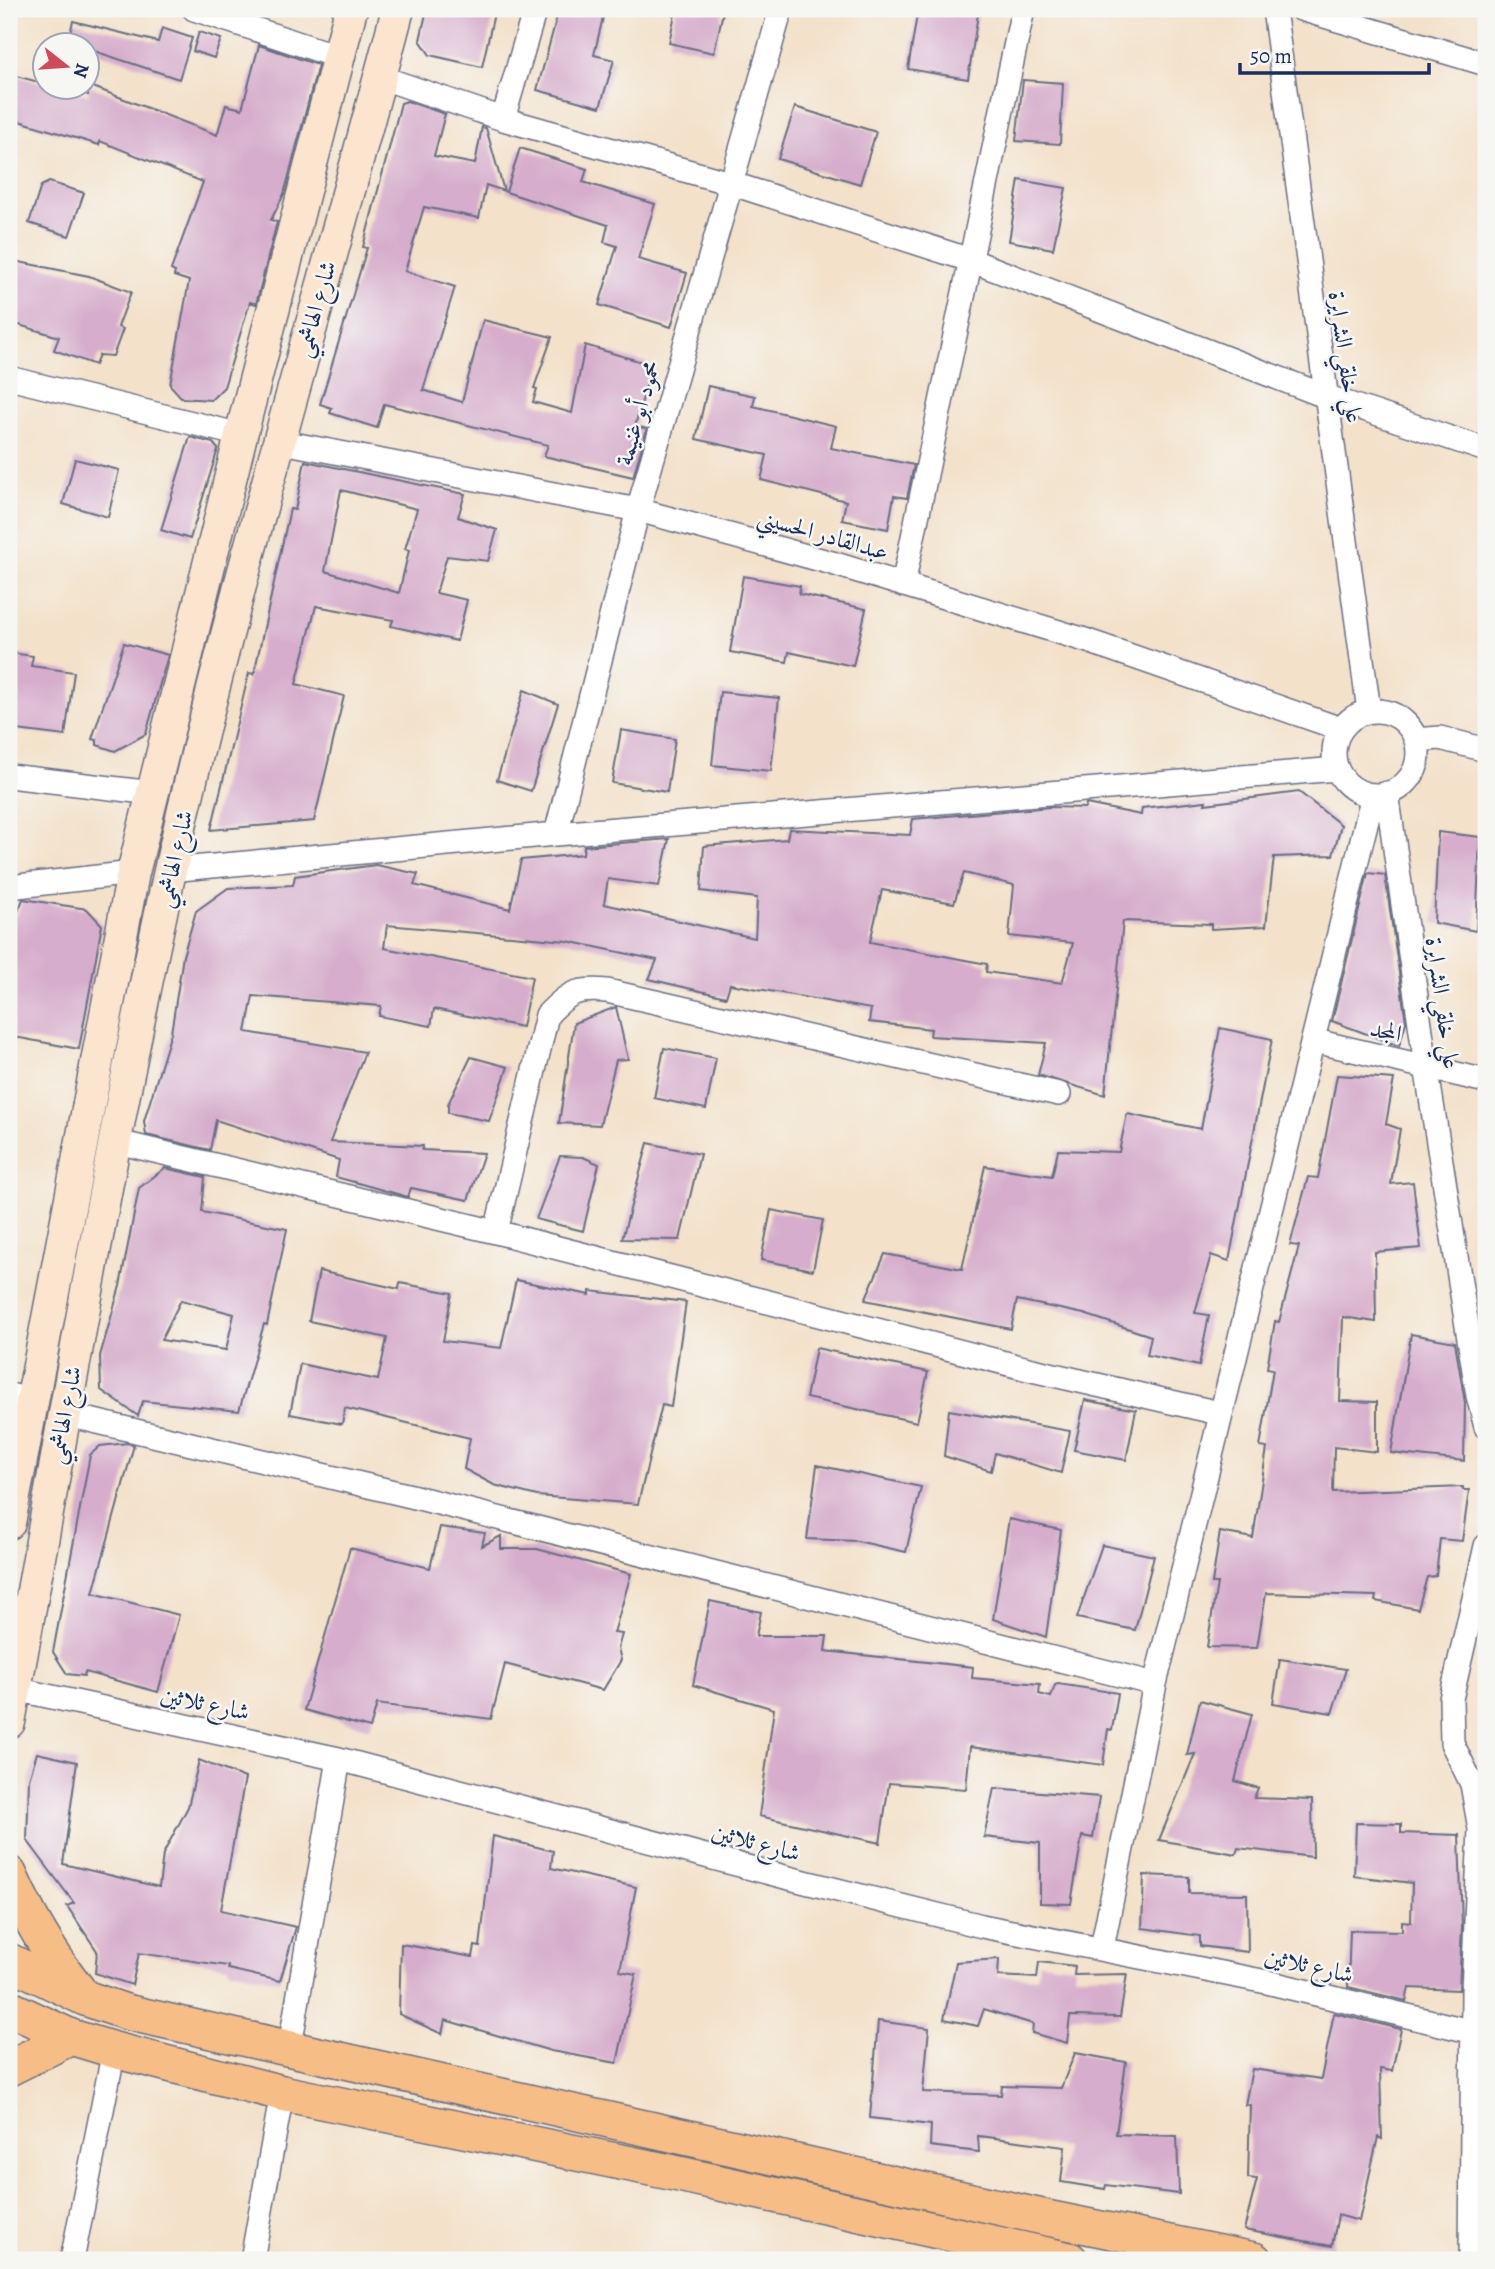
<svg xmlns="http://www.w3.org/2000/svg" width="1495" height="2269" font-family="Alegreya,Amiri,serif">
<style>
.building{fill:#d6adcc;fill-rule:evenodd}
.lines{fill:none;stroke-linecap:round;stroke-linejoin:round}
.minor-casing{stroke:#676d83;stroke-width:26}
.secondary-casing{stroke:#676d83;stroke-width:35}
.primary-casing{stroke:#676d83;stroke-width:38}
.minor{stroke:#fff;stroke-width:23}
.secondary{stroke:#fbe5cf;stroke-width:32}
.primary{stroke:#f6be86;stroke-width:35}
.labels{text-anchor:middle;dominant-baseline:central;stroke-width:5;stroke-linejoin:round;paint-order:stroke}
.street-label{font-size:24px;fill:#1b2f5e;stroke:#f6f6f2}
</style>
<rect width="100%" height="100%" fill="#f6f6f2"/>
<filter id="ink" filterUnits="userSpaceOnUse"><feTurbulence type="fractalNoise" baseFrequency=".0143" numOctaves="2"/><feDisplacementMap in="SourceGraphic" scale="14" xChannelSelector="R" yChannelSelector="G"/><feConvolveMatrix kernelMatrix="1 2 1 2 8 2 1 2 1" color-interpolation-filters="sRGB"/></filter>
<filter id="wash" filterUnits="userSpaceOnUse"><feTurbulence type="fractalNoise" baseFrequency=".00686" numOctaves="4" result="noise"/><feDisplacementMap in="SourceGraphic" scale="28" xChannelSelector="R" yChannelSelector="G"/><feGaussianBlur stdDeviation="1.57" result="paint"/><feColorMatrix in="noise" values="0 0 0 0 0 0 0 0 0 0 0 0 0 0 0 0 0 1.4 0 .05"/><feComposite in="paint" operator="in"/></filter>
<g filter="url(#wash)">
<rect width="100%" height="100%" fill="#f3e1c9"/>
<g id="blocks">
<!-- building -->
<path class="building" d="M427 9H495L482 67 430 55 420 40Z
M559 9H605L594 55 614 60 600 107 537 90Z
M676 9 723 12 714 53 669 43Z
M918 9 978 14 968 79 908 69Z
M73 21 158 42 162 28 192 38 179 79 88 49V46H67Z
M199 32 221 39 214 58 193 51Z
M259 45 318 65 284 194 271 220 277 222 256 304 250 302 224 387 211 400 182 398 170 385 189 281 174 276 175 272 171 270 203 182 100 141 99 145 9 118V74L46 84V88H64L88 95V85L217 135 226 105 242 109Z
M1023 80 1063 83 1060 144 1016 141Z
M407 101 445 114 434 156 475 164 482 127 486 128 504 191 486 185 479 218 424 207 405 271 455 287 423 390 462 402 483 320 552 337 534 388 537 389 533 402 572 413 585 345 652 365 635 426 647 429 633 477 544 456 548 445 384 404 377 428 330 413 332 408 320 404 367 248 363 247 401 103Z
M795 107 876 132 860 184 778 159Z
M520 148 587 169 583 182 655 204 638 259 687 273 671 327 599 305 617 246 604 242 608 225 506 192Z
M1019 180 1066 188 1053 249 1009 241Z
M49 182 84 193 69 236 29 223 41 186Z
M9 260 89 276 131 292 118 327 123 329 113 356 99 355 95 365 54 350 59 337 9 322Z
M708 386 755 396 753 406 836 426 831 448 914 465 907 498 894 496 888 529 842 520 846 501 761 480 767 455 696 439Z
M190 437 213 443 218 449 190 539 161 530Z
M75 459 119 470 108 517 63 504Z
M305 461 465 494 458 517 497 530 488 561 447 556 436 593 467 600 457 641 391 626 393 620 316 606 296 684 344 696 314 821 211 830 249 673 254 674 290 509 295 510ZM341 490 417 509 405 549 409 550 399 593 325 571Z
M743 576 800 586 799 594 866 609 853 666 789 652 787 662 730 652Z
M124 643 168 655 146 734 115 751 97 745V740L92 739Z
M11 653 33 656 31 666 74 672 65 736 9 729Z
M524 690 558 704 531 791 497 780Z
M720 692 779 698 771 771 712 765Z
M621 730 675 739 667 792 612 783Z
M1299 792 1341 825 1333 855 1274 857 1266 926 1211 929V924L1123 921 1105 1095 1038 1075 1046 1043 930 1036 931 1029 869 1022 871 1009 730 984 726 997 649 979 657 960 567 941 387 925 384 948 532 977 522 1027 434 1009 431 1026 379 1016 381 1006 253 996 246 1032 365 1052 330 1142 423 1146 422 1150 484 1153 468 1200 411 1188 408 1197 336 1177 339 1160 216 1120 210 1150 146 1135 144 1121 171 1033 183 956 196 911 228 888 293 885 295 876 376 865 418 874 414 885 510 909 521 860 583 854 584 846 669 839 659 886 608 879 604 904 755 938 757 898 701 891 704 846 787 839 789 829 910 835 913 819 1050 807 1085 808 1086 804 1141 815 1142 808 1206 801 1205 804ZM964 873 1014 885 1009 936 1073 943 1062 983 986 972 987 964 870 942 882 890 954 903Z
M1438 832 1480 837 1476 931 1434 923Z
M1368 873 1385 875 1406 1022 1399 1046 1332 1021Z
M23 899 87 909 102 925 79 1049 9 1036V913L16 916Z
M616 1007 628 1059 616 1060 600 1125 559 1123 574 1023Z
M1220 1028 1272 1039 1229 1261 1211 1255 1195 1313 1209 1315 1199 1366 1147 1355 1151 1336 1084 1314 1017 1300 1011 1329 865 1300 885 1254 962 1269 985 1166 1052 1176 1058 1150 1119 1152 1127 1114 1201 1129Z
M664 1048 716 1058 706 1109 654 1098Z
M471 1057 508 1067 489 1121 448 1113V1104Z
M1337 1075 1394 1079 1386 1124 1400 1129 1391 1184 1413 1182 1421 1248 1375 1252 1376 1322 1343 1317 1340 1401 1377 1402V1452L1334 1447 1333 1492 1463 1487V1490H1469L1462 1541 1440 1539 1436 1576 1427 1577 1418 1609 1375 1601 1376 1596 1266 1593 1257 1648 1207 1647 1217 1583H1212L1220 1532 1253 1538 1267 1448 1260 1447 1273 1369 1267 1368 1275 1321 1279 1322 1299 1246 1290 1245 1308 1177 1318 1178Z
M648 1143 700 1154 680 1240 622 1239Z
M560 1156 583 1157 599 1164 583 1231 536 1219Z
M165 1168 205 1177 202 1212 287 1229 267 1325 264 1324 239 1411 143 1401 138 1416 101 1390 100 1356 120 1286 139 1188ZM181 1300 234 1314 226 1350 161 1340Z
M771 1210 823 1220 813 1270 761 1260Z
M319 1271 399 1289 400 1283 452 1293 443 1341 501 1348 516 1280 590 1295V1291L686 1302 671 1407 662 1405 638 1504 537 1496 494 1485 464 1469 470 1438 345 1408 342 1424 290 1414 300 1364 378 1380 387 1338 309 1321Z
M1411 1334 1455 1342 1465 1403 1464 1461 1391 1453Z
M816 1348 928 1372 917 1422 806 1398Z
M1085 1400 1136 1410 1126 1460 1074 1450Z
M949 1410 1070 1431 1061 1473 995 1453 991 1471 944 1456Z
M128 1443 134 1445 93 1593 179 1615 158 1692 85 1672 84 1676 67 1674 53 1652 90 1455 100 1446Z
M817 1465 921 1487 906 1552 857 1541 807 1539Z
M1009 1519 1061 1530 1046 1637 993 1619Z
M440 1527 485 1533 482 1546 501 1536V1549H537L631 1574 614 1633 622 1634 618 1648 621 1660 603 1690 505 1664 491 1719 377 1704 370 1728 304 1710 350 1548 430 1568Z
M1102 1545 1154 1556 1135 1630 1077 1618Z
M710 1601 761 1612 756 1636H827L825 1651 973 1667 972 1678 1040 1684 1039 1694 1051 1697 1055 1685 1058 1684 1118 1693 1112 1730 1108 1729 1103 1765 970 1747 966 1789 889 1783 880 1843 759 1816 774 1709 693 1685Z
M1280 1659 1346 1669 1332 1713 1273 1703Z
M1200 1700 1252 1714 1235 1781 1258 1788 1254 1798 1312 1800 1313 1857 1238 1848 1236 1854 1159 1840 1195 1754 1187 1755Z
M37 1753 77 1762 63 1864 159 1887 163 1854 188 1807 199 1760 245 1778 221 1910 296 1927 280 1981 228 1969V1966L139 1953 132 1985 95 1973 97 1951 67 1906 74 1903 27 1840 29 1779Z
M994 1788 1099 1797 1093 1838 1082 1836 1071 1904 1040 1903V1843L984 1837Z
M1356 1823 1401 1824V1833L1459 1835 1462 1927 1459 1990 1409 1988 1406 2001 1348 1987 1350 1930 1402 1931V1921L1411 1922 1412 1883 1354 1876Z
M493 1836 553 1851 551 1868 636 1887 620 1971 636 1974 617 2063 551 2051 445 2020 442 2034 399 2014 401 1944 473 1957 475 1946 480 1947Z
M1144 1875 1189 1877V1893L1247 1894 1248 1952 1200 1946V1936L1142 1928Z
M999 1959 998 1976 1037 1978 1039 1962 1075 1966 1074 1975 1127 1974 1120 2017 1070 2016 1067 2043 1032 2033 1033 2024 984 2009 978 2026 944 2019 956 1962Z
M1334 2013 1401 2029 1392 2071 1380 2069 1382 2139 1378 2137 1359 2221 1338 2215 1332 2246 1244 2230 1257 2179 1248 2178 1250 2105H1245L1252 2069 1321 2079Z
M878 2021 929 2028 923 2092 1001 2095 1002 2086 1061 2088 1075 2053 1126 2062 1116 2134 1177 2136 1179 2194 1106 2185 1105 2189 1061 2182 1065 2147 978 2136 979 2152 930 2146 931 2125 870 2118Z"/>
</g>
</g>
<g filter="url(#ink)">
<use href="#blocks" fill-opacity="0" stroke="#676d83" stroke-width="2"/>
<g class="lines">
<!-- minor casing -->
<g class="minor-casing">
<path id="minor" d="M194 9 339 57
M1274 9 1369 711
M1301 9 1486 64
M380 77 503 119 730 183 970 260 1325 396 1486 450
M503 119 535 9
M9 378 241 435
M277 441 638 510 832 563 1085 640 1341 729
M903 585 1023 9
M1334 753a42 42 0 1 1 84 0a42 42 0 1 1-84 0Z
M1416 740 1440 738 1486 750
M9 776 153 793
M1387 793 1426 1066 1478 1396 1486 1427
M556 834 638 510 781 9
M170 870 556 834 1337 769
M9 887 133 873
M1315 1041 1486 1081
M117 1142 496 1232 1032 1370 1219 1413
M496 1232 547 1015C568 993 576 988 607 991L1059 1094
M9 1395 32 1400
M64 1414 411 1496 1155 1684
M15 1689 339 1759 785 1877 982 1926 1267 1982 1486 2035
M1102 1948 1155 1684 1373 795
M290 2046 339 1759
M72 2260 114 2050
M252 2260 282 2093
M1471 2260 1473 1991 1480 1829 1472 1784 1452 1743 1451 1699 1486 1546"/>
</g>
<!-- secondary casing -->
<g class="secondary-casing">
<path id="secondary" d="M9 1523 133 873 241 435 351 9
M9 1722C62 1438 108 1153 170 871 234 581 323 296 398 9"/>
</g>
<!-- primary casing -->
<g class="primary-casing">
<path id="primary" d="M9 1874C28 1917 49 1953 78 1990
M9 1961 85 1998 126 2012 1047 2218 1254 2260
M9 2008 71 2037 114 2050 282 2093 665 2171 1070 2260
M9 2068 71 2037"/>
</g>
<!-- minor -->
<use href="#minor" class="minor"/>
<!-- secondary -->
<use href="#secondary" class="secondary"/>
<!-- primary -->
<use href="#primary" class="primary"/>
</g>
</g>
<g class="labels">
<!-- street labels -->
<g class="street-label">
<text transform="translate(315 309) rotate(-74)">شارع الهاشمي</text>
<text transform="translate(1346 357) rotate(82)">علي خلقي الشرايرة</text>
<text transform="translate(638 413) rotate(-74)">محمود أبو غنيمة</text>
<text transform="translate(823 534) rotate(16)">عبدالقادر الحسيني</text>
<text transform="translate(174 859) rotate(-77)">شارع الهاشمي</text>
<text transform="translate(1443 1003) rotate(82)">علي خلقي الشرايرة</text>
<text transform="translate(1386 1031) rotate(13)">المجد</text>
<text transform="translate(64 1415) rotate(-79)">شارع الهاشمي</text>
<text transform="translate(205 1703) rotate(12)">شارع ثلاثين</text>
<text transform="translate(756 1842) rotate(15)">شارع ثلاثين</text>
<text transform="translate(1309 1965) rotate(13)">شارع ثلاثين</text>
</g>
</g>
<!-- margin -->
<rect width="1495" height="2269" fill="none" stroke="#f6f6f2" stroke-width="35"/>
<!-- north arrow -->
<g transform="translate(66 66) rotate(107)"><circle r="33" fill="#f6f6f2" stroke="#9ea6b7" stroke-width="2"/>
<path d="M0-5L12 26L0 18L-12 26Z" fill="#d1495b"/>
<text y="-10" font-size="19" font-weight="bold" text-anchor="middle" fill="#1b2f5e">N</text>
</g>
<!-- scale -->
<path d="M1240 63v10h189v-10" fill="none" stroke="#1b2f5e" stroke-width="3.5"/>
<text x="1250" y="63" font-size="21" fill="#1b2f5e" stroke="#f6f6f2" stroke-width="5" paint-order="stroke">50 m</text>
</svg>
